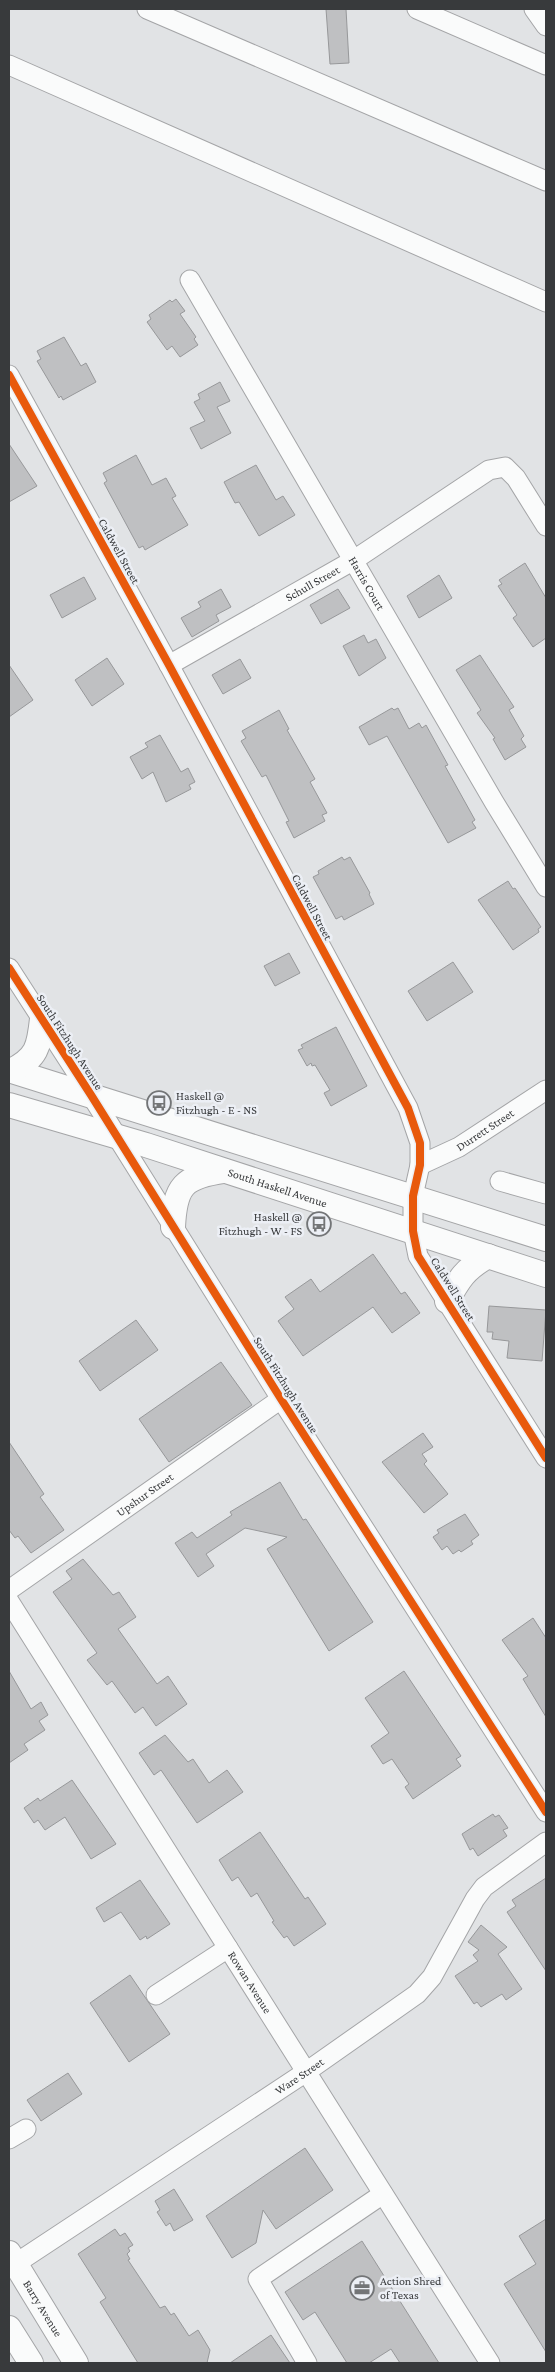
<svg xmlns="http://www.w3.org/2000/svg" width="555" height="2372" font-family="'Crimson Pro',serif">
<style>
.building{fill:#bfc0c2;stroke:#97989a}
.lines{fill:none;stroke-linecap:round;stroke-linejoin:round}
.minor-casing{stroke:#a4a5a7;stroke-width:21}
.major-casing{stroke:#a4a5a7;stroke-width:26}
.minor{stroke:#fafbfb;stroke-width:19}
.major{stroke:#fafbfb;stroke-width:24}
.cycleway-casing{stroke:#eceff5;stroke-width:11}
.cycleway{stroke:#e8590c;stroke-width:8}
.labels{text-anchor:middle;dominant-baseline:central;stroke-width:5;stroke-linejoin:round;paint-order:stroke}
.street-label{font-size:12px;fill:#383a3c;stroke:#eceff5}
.poi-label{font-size:12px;fill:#383a3c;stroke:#eceff5;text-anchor:start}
</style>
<rect width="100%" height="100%" fill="#e1e3e5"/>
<!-- building -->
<path class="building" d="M326 9H346L349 63 330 64Z
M176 299 185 311 180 314 196 337 194 339 198 345 180 357 172 346 167 350 147 322 151 319 149 315 170 300 172 302Z
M64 337 81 366 86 363 96 382 63 400 61 396 59 398 37 361 41 359 37 351Z
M220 382 230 401 217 407 231 433 201 449 190 428 205 421 194 402 200 399 198 394Z
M9 444 37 486 9 502Z
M136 455 152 485 166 478 176 496 172 498 188 525 145 550 143 546 139 548 104 483 107 481 103 473Z
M256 465 276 500 283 496 295 515 259 536 239 502 235 503 224 482Z
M525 563 546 598V638L533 647 513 618 517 615 498 586 502 584 499 580Z
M439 575 452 598 419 618 407 596Z
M84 577 96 599 62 618 50 595Z
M221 589 231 607 216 615 219 621 192 637 181 618 201 607 198 602Z
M338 589 350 608 321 624 310 605Z
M364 635 368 643 376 639 386 658 359 676 343 646Z
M480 655 514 707 509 710 524 736 521 739 526 747 505 760 493 739 495 738 477 713 481 710 456 670Z
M107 658 124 684 92 706 75 680Z
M240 659 251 678 223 694 212 675Z
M9 665 33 700 9 717Z
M392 708 394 710 398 708 409 729 419 723 422 728 426 725 448 765 445 766 475 820 472 822 476 828 448 843 387 736 369 745 359 727Z
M279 710 289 729 287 730 315 779 310 782 327 813 322 815 325 821 294 838 286 822 289 821 266 775 262 777 241 741 246 738 242 731Z
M160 735 181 772 188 768 195 782 189 785 191 789 166 802 153 772 142 779 130 757 148 747 145 743Z
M342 857 344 860 350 857 370 893 369 894 374 904 344 920 342 916 336 919 313 877 319 874 318 871Z
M508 881 513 889 515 888 541 927 538 929 539 932 513 950 478 900Z
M289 953 300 973 275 986 264 966Z
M453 962 473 992 427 1021 408 991Z
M336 1027 367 1086 331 1106 324 1093 330 1090 315 1065 312 1066 311 1063 307 1066 298 1050 303 1048 301 1045Z
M373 1254 401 1294 405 1292 420 1313 392 1333 373 1307 303 1356 278 1321 294 1309 285 1297 311 1279 320 1292Z
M489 1306 546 1310 542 1361 507 1358 509 1341 492 1339 493 1332H487Z
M136 1320 158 1350 100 1391 79 1361Z
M221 1362 252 1405 169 1462 139 1419Z
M423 1433 433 1447 422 1454 427 1461 424 1464 448 1494 424 1513 382 1462Z
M9 1442 44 1494 40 1497 64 1530 31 1553 18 1536 15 1538 9 1530Z
M280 1482 303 1520 306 1519 373 1622 329 1651 267 1549 287 1537 245 1528 206 1554 214 1566 198 1577 175 1543 192 1532 197 1538 232 1515 230 1512Z
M465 1514 479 1535 471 1541 473 1544 461 1552 459 1550 453 1554 447 1546 442 1550 433 1537 439 1533 437 1530Z
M83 1559 113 1595 119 1592 136 1617 118 1629 157 1684 168 1676 187 1704 156 1726 143 1707 135 1713 112 1681 107 1685 87 1660 97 1653 53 1592 72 1579 66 1571Z
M533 1618 546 1638V1717L523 1679 528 1676 502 1640Z
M9 1671 31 1709 41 1702 48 1715 39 1721 45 1730 24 1744 28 1750 9 1763Z
M404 1671 461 1756 456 1759 461 1766 413 1799 405 1787 409 1784 392 1759 383 1764 371 1746 389 1733 365 1698Z
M165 1735 188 1762 193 1759 209 1783 227 1770 243 1792 197 1823 161 1770 154 1775 139 1753Z
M72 1780 116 1844 91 1859 65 1817 45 1830 38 1820 34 1823 24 1808 38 1798 40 1801Z
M493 1814 495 1817 499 1815 508 1828 503 1830 507 1836 478 1856 473 1848 470 1850 462 1834Z
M260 1832 305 1899 308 1897 326 1924 294 1946 287 1936 284 1938 272 1922 274 1921 257 1893 251 1897 238 1877 232 1881 219 1860Z
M546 1878V1971L507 1912 516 1906 512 1900Z
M140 1880 170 1924 147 1939 146 1936 140 1940 121 1912 104 1922 96 1908Z
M481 1925 507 1947 498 1954 522 1989 506 2000 502 1994 481 2007 477 2002 474 2004 455 1976 478 1961 473 1955 479 1950 468 1942Z
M130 1975 170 2034 129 2062 90 2003Z
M68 2073 82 2094 41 2121 27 2100Z
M305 2148 333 2190 276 2229 263 2210 256 2243 232 2258 206 2216Z
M174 2189 193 2220 174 2231 170 2223 166 2226 157 2212 160 2210 155 2201Z
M546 2219V2352L504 2284 536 2264 519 2236Z
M115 2229 120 2236 125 2233 133 2245 128 2248 130 2251 127 2254 130 2259 128 2260 160 2308 165 2306 171 2315 174 2313 189 2336 198 2330 210 2350 207 2363H138L100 2302 106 2298 78 2254Z
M362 2241 439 2363H400L391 2349 369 2363H347L315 2312 303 2320 285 2292Z
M271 2335 290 2363H230Z"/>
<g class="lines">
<!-- minor casing -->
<g class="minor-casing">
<g id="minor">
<path d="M147 9 546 181"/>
<path d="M417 9 546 65"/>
<path d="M534 9 546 26"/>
<path d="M9 65 546 302"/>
<path id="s1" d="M190 280 494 802 546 887"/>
<path d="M9 375 169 665 408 1108 420 1143V1165L413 1196V1231L418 1256 546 1458"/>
<path id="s2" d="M169 665 354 560 489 470 505 467 516 478 546 526"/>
<path d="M9 968 91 1095 281 1399 546 1812"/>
<path id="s3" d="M420 1165 459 1147 546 1090"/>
<path d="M500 1181 546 1194"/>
<path id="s4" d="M9 1590 281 1399"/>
<path id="s5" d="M9 1601 490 2363"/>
<path d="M156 1995 228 1948"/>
<path d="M9 2139 26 2129"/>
<path id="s6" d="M9 2268 306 2072 417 1994 432 1977 475 1899 484 1887 546 1842"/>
<path d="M307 2363 258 2279 383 2194"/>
</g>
</g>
<!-- major casing -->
<g class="major-casing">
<g id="major">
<path d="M9 1070 546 1239"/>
<path d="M11 1071C37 1058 39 1047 42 1019"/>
<path id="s7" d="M9 1105 146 1145 546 1275"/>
<path d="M173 1227C175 1186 183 1177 224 1171"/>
<path d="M447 1301C459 1279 465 1269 488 1256"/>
<path id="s8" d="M9 2253 76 2363"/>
<path d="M9 2328 31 2363"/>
</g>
</g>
<!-- minor -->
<use href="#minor" class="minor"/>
<!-- major -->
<use href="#major" class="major"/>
<!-- cycleway casing -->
<g class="cycleway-casing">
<path id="cycleway" d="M9 375 169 665 408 1108 420 1143V1165L413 1196V1231L418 1256 546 1458
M9 968 91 1095 281 1399 546 1812"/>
</g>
<!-- cycleway -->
<use href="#cycleway" class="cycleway"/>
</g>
<!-- icons -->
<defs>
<g id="bus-ring" transform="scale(1.25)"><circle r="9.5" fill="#eceff5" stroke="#737577" stroke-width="1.5"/><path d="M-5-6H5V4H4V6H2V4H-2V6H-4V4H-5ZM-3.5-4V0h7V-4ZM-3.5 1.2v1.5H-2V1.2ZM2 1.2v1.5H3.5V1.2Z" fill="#737577"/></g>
<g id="office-ring" transform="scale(1.25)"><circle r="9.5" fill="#eceff5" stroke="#737577" stroke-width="1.5"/><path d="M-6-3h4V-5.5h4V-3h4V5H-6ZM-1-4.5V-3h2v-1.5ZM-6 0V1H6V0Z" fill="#737577"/></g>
</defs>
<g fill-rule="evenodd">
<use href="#bus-ring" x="159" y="1103"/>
<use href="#bus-ring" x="319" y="1224"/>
<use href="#office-ring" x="362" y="2288"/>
</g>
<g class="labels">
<!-- street labels -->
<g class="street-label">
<text transform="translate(119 551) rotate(61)">Caldwell Street</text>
<text stroke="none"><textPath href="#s2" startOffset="165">Schull Street</textPath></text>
<text stroke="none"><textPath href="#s1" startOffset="351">Harris Court</textPath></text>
<text transform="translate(312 907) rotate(62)">Caldwell Street</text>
<text transform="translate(70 1042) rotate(57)">South Fitzhugh Avenue</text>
<text stroke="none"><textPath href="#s3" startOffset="74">Durrett Street</textPath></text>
<text stroke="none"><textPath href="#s7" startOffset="281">South Haskell Avenue</textPath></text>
<text transform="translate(453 1289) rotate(58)">Caldwell Street</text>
<text transform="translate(286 1385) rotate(58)">South Fitzhugh Avenue</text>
<text stroke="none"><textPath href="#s4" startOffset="166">Upshur Street</textPath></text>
<text stroke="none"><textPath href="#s5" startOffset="451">Rowan Avenue</textPath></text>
<text stroke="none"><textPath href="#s6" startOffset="348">Ware Street</textPath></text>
<text stroke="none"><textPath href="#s8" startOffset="65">Barry Avenue</textPath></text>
</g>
<!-- poi labels -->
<g class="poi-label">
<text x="176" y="1096">Haskell @<tspan x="176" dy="14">Fitzhugh - E - NS</tspan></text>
<text x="302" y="1217" text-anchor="end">Haskell @<tspan x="302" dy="14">Fitzhugh - W - FS</tspan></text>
<text x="380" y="2281">Action Shred<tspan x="380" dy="14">of Texas</tspan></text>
</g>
</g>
<!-- border -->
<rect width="555" height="2372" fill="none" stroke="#383a3c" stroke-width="20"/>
</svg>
